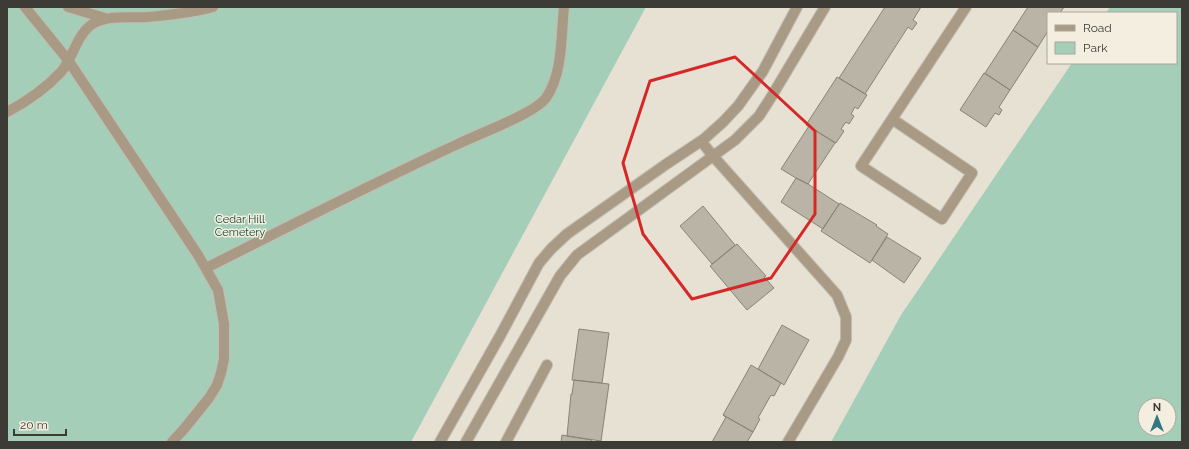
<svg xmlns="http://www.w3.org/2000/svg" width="1189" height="449" font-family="Raleway,sans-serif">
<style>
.green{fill:#a5ceb9;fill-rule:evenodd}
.building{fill:#b9b4a6;stroke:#888476}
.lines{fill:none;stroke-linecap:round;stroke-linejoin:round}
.minor-casing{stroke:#c1bcaf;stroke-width:12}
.minor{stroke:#a89a85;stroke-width:10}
.marked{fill:none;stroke:#d62828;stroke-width:3;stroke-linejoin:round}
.labels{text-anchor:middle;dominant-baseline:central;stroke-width:3;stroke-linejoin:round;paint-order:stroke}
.park-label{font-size:11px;fill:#0b3f2c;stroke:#f3eedf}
</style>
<rect width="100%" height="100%" fill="#e6e1d2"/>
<!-- green -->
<path class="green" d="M7 7H646L411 442H7Z
M1110 7H1182V442H831L901 315 1072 63H1176V13H1106ZM1145 405H1169V429H1145Z"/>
<!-- building -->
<path class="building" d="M885 7H921L913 20 917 23 912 30 908 27 865 94 839 78Z
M1028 7H1064L1060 13H1048V31L1038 47 1013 30Z
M1013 30 1038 47 1010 90 985 73Z
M984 73 1010 90 999 107 1002 110 999 115 995 113 986 127 960 110Z
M837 77 867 95 858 109 855 107 851 114 854 116 849 124 846 122 841 129 844 131 836 143 806 125Z
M809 126 835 143 808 184 796 178 781 169Z
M796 178 808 184 839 204 823 229 781 202Z
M840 203 877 225 876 226 888 234 870 263 821 231Z
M703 206 735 245 712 264 680 226Z
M887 237 921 258 904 283 872 260Z
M737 244 766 276 764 277 774 288 747 310 710 266Z
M782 325 809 340 784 385 758 369Z
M579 329 609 333 602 383 572 380Z
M751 365 781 383 774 396 771 395 758 418 760 419 753 432 723 415Z
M574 380 609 384 601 441 567 436 571 394H572Z
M723 415 753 432 747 442H712L726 417Z
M562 435 592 440 591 442H561Z"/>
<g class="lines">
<!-- minor casing -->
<g class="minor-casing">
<path id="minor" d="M25 7 68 60 198 255 218 290 224 324V359L221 373 217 385 209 398 184 429 172 442
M68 7 105 18
M7 112C26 102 46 88 61 72 74 57 77 31 96 22 111 15 130 18 147 17 169 15 192 13 213 7
M892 119 972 173 942 219 861 166 966 7
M701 141 713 156 837 295 846 317V340L838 357 788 442
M206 268C290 226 373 183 458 144 478 134 534 114 546 98 563 74 561 35 564 7
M440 442 500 336 539 263 551 249 567 234 665 165 704 139 723 122 738 106 763 71 797 7
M466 442 560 276 577 255 735 140 759 116 770 99 825 7
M506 442 547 365"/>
</g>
<!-- minor -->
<use href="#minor" class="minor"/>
</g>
<!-- marked area -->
<path class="marked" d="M735 57 815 131V214L771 278 692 299 643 234 623 163 650 81Z"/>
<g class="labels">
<!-- park labels -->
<g class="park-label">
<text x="240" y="219">Cedar Hill<tspan x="240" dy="13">Cemetery</tspan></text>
</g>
</g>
<!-- border -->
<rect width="1189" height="449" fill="none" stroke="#3d3b35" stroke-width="16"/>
<!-- legend -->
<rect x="1047" y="12" width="130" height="52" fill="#f3eedf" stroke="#aaa69b"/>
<rect x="1055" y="25" width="20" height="6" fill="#a89a85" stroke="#aaa69b"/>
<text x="1083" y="32" font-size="12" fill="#3d3b35">Road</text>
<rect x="1055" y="42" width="20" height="12" fill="#a5ceb9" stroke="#aaa69b"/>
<text x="1083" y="52" font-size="12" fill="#3d3b35">Park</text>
<!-- north arrow -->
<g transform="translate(1157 417)"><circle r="19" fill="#f3eedf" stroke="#aaa69b"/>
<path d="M0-3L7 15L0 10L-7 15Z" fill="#317883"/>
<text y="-6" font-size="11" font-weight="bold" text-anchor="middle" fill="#3d3b35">N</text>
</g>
<!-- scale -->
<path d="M14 429v6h52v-6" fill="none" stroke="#3d3b35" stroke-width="2"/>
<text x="20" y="429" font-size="12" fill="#3d3b35" stroke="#f3eedf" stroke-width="3" paint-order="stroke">20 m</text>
</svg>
